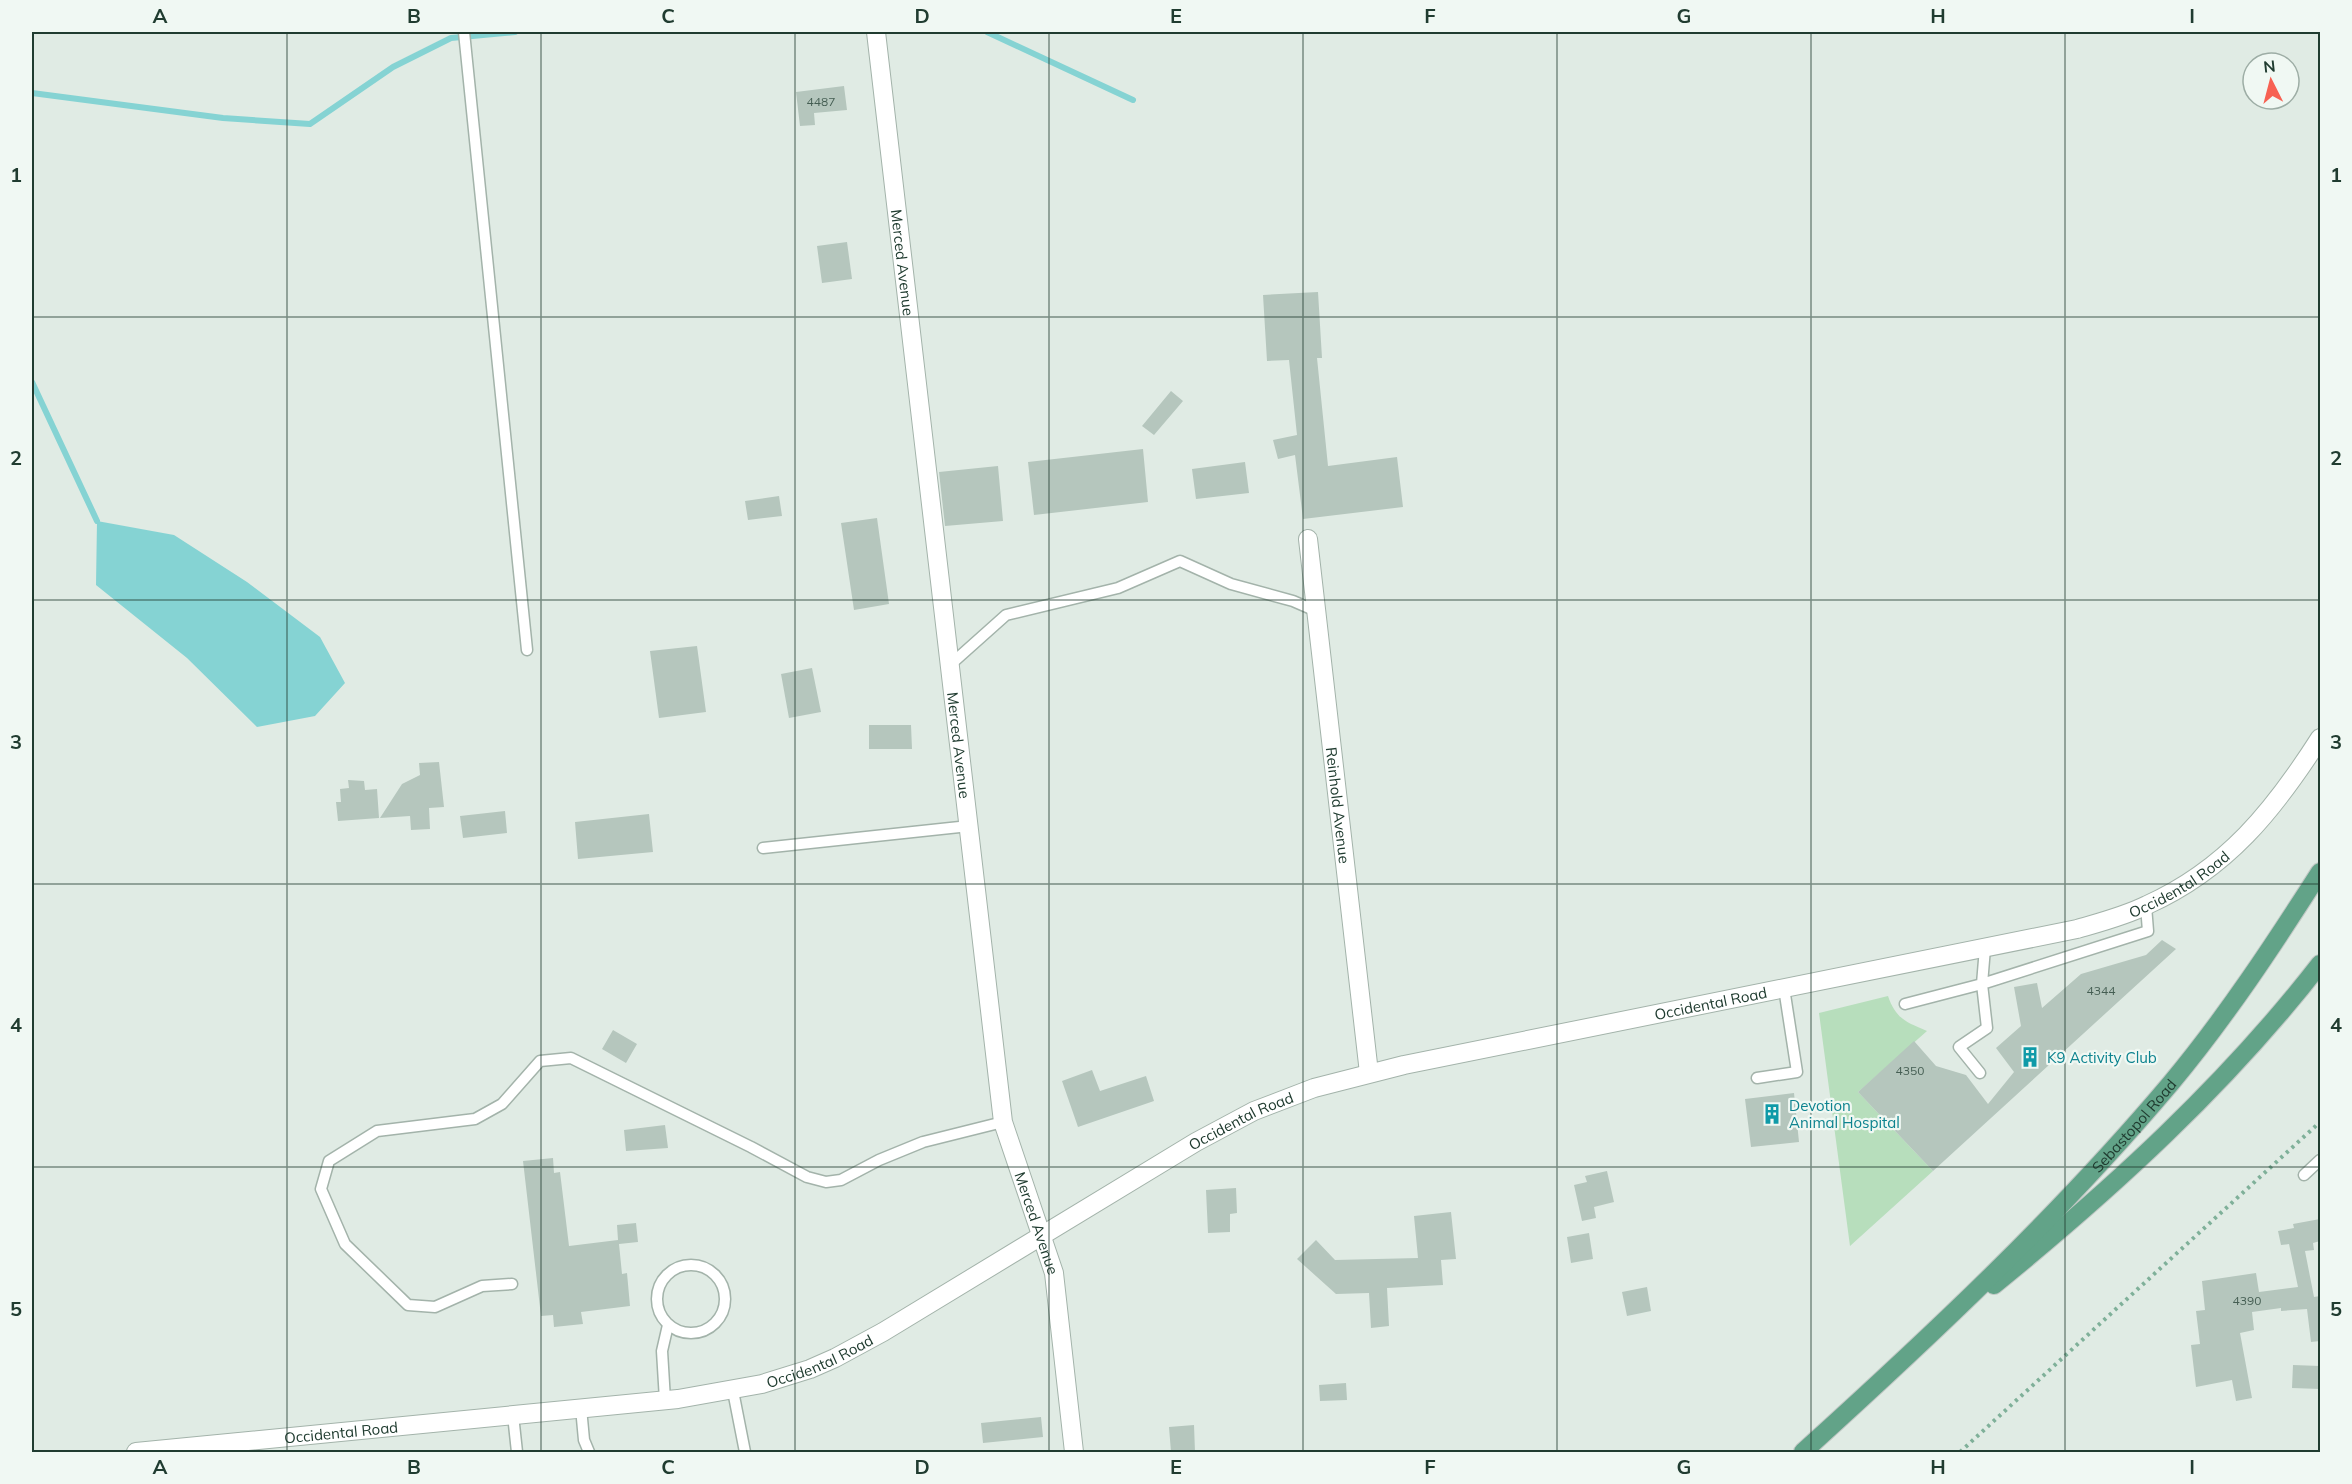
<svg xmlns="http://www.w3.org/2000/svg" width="2352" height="1484" font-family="Mulish,sans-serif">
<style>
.green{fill:#b7debc}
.water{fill:#85d3d3}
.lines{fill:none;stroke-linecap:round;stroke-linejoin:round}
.stream{stroke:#85d3d3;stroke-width:6}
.building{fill:#b5c6bd}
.service-casing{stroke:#a3b3aa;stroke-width:13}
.minor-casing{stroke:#a3b3aa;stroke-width:20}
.tertiary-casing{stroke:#a3b3aa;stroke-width:20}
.primary-casing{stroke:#c1c8c5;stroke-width:20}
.path{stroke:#7fb099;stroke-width:4;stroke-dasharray:3 4.5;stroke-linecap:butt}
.service{stroke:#fff;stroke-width:10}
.minor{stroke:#fff;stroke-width:18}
.tertiary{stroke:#fff;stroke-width:18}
.primary{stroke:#62a388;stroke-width:18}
.grid{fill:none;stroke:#203c30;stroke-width:1.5;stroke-opacity:0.55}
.labels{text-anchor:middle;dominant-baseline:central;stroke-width:4.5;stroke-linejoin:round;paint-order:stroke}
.number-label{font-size:12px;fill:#455e53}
.street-label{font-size:15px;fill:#203c30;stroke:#f0f8f3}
.culture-label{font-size:15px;fill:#0d838f;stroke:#f0f8f3;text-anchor:start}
.neatline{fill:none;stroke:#203c30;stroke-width:2}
.grid-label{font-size:20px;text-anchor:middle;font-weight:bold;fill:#203c30}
</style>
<rect width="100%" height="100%" fill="#e0ebe4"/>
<!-- green -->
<path class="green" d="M1888 996C1896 1019 1906 1022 1927 1031L1858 1092 1933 1171 1850 1246 1819 1013Z"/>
<!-- water -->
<path class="water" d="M97 521 174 535 247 582 320 637 345 683 315 716 257 727 187 658 96 585Z"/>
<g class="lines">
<!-- stream -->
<path class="stream" d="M987 32 1133 100
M32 93 223 118 310 124 393 67 451 38 515 32
M32 382 97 521"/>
</g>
<!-- building -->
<path class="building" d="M844 86 847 110 814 113 815 125 800 126 796 92Z
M847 242 852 279 822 283 817 246Z
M1318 292 1322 358H1317L1328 466 1397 457 1403 507 1303 519 1295 455 1278 459 1273 440 1297 435 1289 360 1267 361 1263 295Z
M1171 391 1183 401 1154 435 1142 426Z
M1143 449 1148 502 1034 515 1028 462Z
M1245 462 1249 493 1196 499 1192 469Z
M998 466 1003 521 945 526 939 472Z
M779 496 782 516 748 520 745 501Z
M877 518 889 604 854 610 841 523Z
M697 646 706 712 659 718 650 651Z
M812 668 821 712 789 718 781 674Z
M869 725H911L912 749H869Z
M439 762 444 807 429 808 430 829 411 830 410 816 380 818 402 784 420 775 419 763Z
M348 780 364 781 365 790 377 789 379 818 338 821 336 802H341L340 789 349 788Z
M505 811 507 833 463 838 460 816Z
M649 814 653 852 578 859 575 822Z
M2162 940 2176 949 1933 1171 1858 1092 1914 1041 1936 1066 1966 1075 1988 1104 2014 1072 1996 1048 2021 1026 2014 987 2037 983 2042 1008 2081 974 2146 955Z
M613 1030 637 1044 626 1063 602 1049Z
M1092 1070 1100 1091 1146 1076 1154 1101 1078 1127 1062 1081Z
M1794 1093 1799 1142 1751 1147 1745 1099Z
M665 1125 668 1148 626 1151 624 1130Z
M553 1158 554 1173 560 1172 569 1246 618 1240 617 1225 636 1223 638 1242 619 1244 622 1274 627 1273 630 1306 581 1312 583 1324 554 1327 553 1315 541 1316 523 1161Z
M1607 1171 1614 1202 1594 1207 1596 1218 1582 1221 1574 1185 1587 1182 1585 1176Z
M1236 1188 1237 1213 1230 1214V1232L1208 1233 1206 1190Z
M1451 1212 1456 1259 1441 1260 1443 1285 1387 1288 1389 1326 1371 1328 1369 1293 1336 1294 1297 1259 1316 1240 1335 1260 1418 1258 1414 1216Z
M2320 1219V1241L2313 1243 2314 1250 2305 1251 2314 1297 2320 1296V1341L2311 1342 2307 1309 2281 1311V1308L2252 1312 2254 1330 2240 1333 2252 1398 2236 1401 2232 1380 2196 1387 2191 1345 2200 1344 2196 1311 2205 1310 2202 1281 2256 1273 2259 1292 2298 1287 2289 1244 2281 1245 2278 1231 2294 1228 2293 1224Z
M1589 1233 1593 1259 1571 1263 1567 1237Z
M1647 1287 1651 1311 1627 1316 1622 1292Z
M2293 1365 2320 1366V1389L2292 1388Z
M1346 1383 1347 1400 1320 1401 1319 1385Z
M1041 1417 1043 1437 983 1443 981 1423Z
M1194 1425 1195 1452H1171L1169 1427Z"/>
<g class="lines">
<!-- service casing -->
<g class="service-casing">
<path id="service" d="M464 32 527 650
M950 665 1006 615 1118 588 1180 561 1231 584 1293 601 1316 611
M763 848 969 826
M1905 1004 1982 984 2148 931 2146 906
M1980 1073 1959 1047 1987 1028 1982 984 1985 948
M1757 1078 1797 1072 1784 988
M2304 1175 2320 1160
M657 1299a34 34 0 1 1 68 0a34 34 0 1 1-68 0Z
M512 1284 482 1286 435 1307 408 1305 345 1244 321 1189 329 1161 377 1131 475 1119 502 1104 540 1061 571 1058 751 1147 807 1177 826 1182 841 1180 879 1160 923 1142 1003 1122
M733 1391 745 1452
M665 1400 662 1351 668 1325
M581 1408 584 1440 589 1452
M513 1415 517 1452"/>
</g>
<!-- minor casing -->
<g class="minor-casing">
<g id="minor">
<path id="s1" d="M876 32 1003 1122 1054 1273 1074 1452"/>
<path id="s2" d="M1308 539 1369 1073"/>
</g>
</g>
<!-- tertiary casing -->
<g class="tertiary-casing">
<g id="tertiary">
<path id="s3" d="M136 1452 678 1399 762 1384 810 1369 835 1358 883 1332 1196 1142 1254 1111 1314 1088 1404 1065 2077 929C2101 922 2125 916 2147 905 2227 869 2274 810 2320 738"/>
</g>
</g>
<!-- primary casing -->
<g class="primary-casing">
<g id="primary">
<path d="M1994 1285C2112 1189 2226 1085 2320 964"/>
<path id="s4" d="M1803 1452C1931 1336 2059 1216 2171 1083 2226 1017 2274 944 2320 872"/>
</g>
</g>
<!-- path -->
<path class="path" d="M1960 1452 2320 1122"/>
<!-- service -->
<use href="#service" class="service"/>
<!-- minor -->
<use href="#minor" class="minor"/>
<!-- tertiary -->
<use href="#tertiary" class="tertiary"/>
<!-- primary -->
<use href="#primary" class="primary"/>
</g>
<!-- grid -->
<path class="grid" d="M287 32V1452M541 32V1452M795 32V1452M1049 32V1452M1303 32V1452M1557 32V1452M1811 32V1452M2065 32V1452M32 317H2320M32 600H2320M32 884H2320M32 1167H2320"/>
<!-- icons -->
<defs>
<g id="building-bare" transform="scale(1.62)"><path d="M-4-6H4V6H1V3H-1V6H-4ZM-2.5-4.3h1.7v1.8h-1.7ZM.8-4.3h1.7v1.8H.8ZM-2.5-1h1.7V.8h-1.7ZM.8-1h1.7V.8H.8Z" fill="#0f9aa8" stroke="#f0f8f3" stroke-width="2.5" paint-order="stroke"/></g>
</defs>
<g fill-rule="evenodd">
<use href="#building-bare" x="2030" y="1057"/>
<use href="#building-bare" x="1772" y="1114"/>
</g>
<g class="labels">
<!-- number labels -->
<g class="number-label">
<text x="821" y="101">4487</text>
<text x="2101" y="990">4344</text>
<text x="1910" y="1070">4350</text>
<text x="2247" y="1300">4390</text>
</g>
<!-- street labels -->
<g class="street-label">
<text stroke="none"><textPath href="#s1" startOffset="232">Merced Avenue</textPath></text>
<text stroke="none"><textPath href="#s1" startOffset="718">Merced Avenue</textPath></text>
<text stroke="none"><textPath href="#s2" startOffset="268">Reinhold Avenue</textPath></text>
<text stroke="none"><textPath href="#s3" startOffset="2150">Occidental Road</textPath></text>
<text stroke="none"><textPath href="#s3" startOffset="1664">Occidental Road</textPath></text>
<text stroke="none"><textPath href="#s3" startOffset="1178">Occidental Road</textPath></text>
<text stroke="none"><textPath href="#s4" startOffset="465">Sebastopol Road</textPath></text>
<text stroke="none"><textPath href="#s1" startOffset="1204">Merced Avenue</textPath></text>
<text stroke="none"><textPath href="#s3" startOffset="692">Occidental Road</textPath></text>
<text stroke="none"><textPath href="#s3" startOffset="206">Occidental Road</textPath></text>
</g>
<!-- culture labels -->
<g class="culture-label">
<text x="2047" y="1057">K9 Activity Club</text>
<text x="1789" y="1105">Devotion<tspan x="1789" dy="17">Animal Hospital</tspan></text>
</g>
</g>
<!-- border -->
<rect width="2352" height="1484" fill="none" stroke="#f0f8f3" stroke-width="66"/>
<!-- north arrow -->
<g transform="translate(2271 81) rotate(354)"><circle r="28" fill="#f0f8f3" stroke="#9dada5" stroke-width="1.5"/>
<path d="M0-4.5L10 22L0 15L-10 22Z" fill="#f76152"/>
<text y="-9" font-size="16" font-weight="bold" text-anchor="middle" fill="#203c30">N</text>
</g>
<rect x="33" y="33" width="2286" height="1418" class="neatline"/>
<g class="grid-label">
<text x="160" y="23">A</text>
<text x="414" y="23">B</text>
<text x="668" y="23">C</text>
<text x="922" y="23">D</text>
<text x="1176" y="23">E</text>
<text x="1430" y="23">F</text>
<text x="1684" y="23">G</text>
<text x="1938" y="23">H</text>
<text x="2192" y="23">I</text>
<text x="16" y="182">1</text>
<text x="2336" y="182">1</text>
<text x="16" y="465">2</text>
<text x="2336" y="465">2</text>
<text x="16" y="749">3</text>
<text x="2336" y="749">3</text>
<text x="16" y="1032">4</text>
<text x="2336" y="1032">4</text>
<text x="16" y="1316">5</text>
<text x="2336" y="1316">5</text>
<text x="160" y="1474">A</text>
<text x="414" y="1474">B</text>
<text x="668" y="1474">C</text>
<text x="922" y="1474">D</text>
<text x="1176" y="1474">E</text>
<text x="1430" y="1474">F</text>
<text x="1684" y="1474">G</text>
<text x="1938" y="1474">H</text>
<text x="2192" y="1474">I</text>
</g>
</svg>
